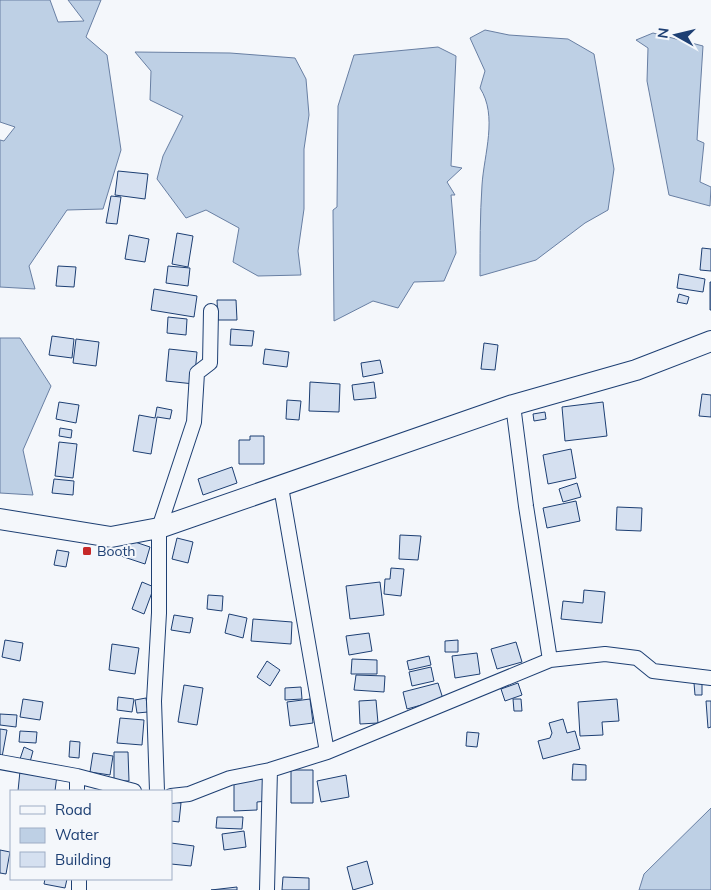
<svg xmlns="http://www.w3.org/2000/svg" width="711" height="890" font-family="Mulish,sans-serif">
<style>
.water{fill:#bed0e5;stroke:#687fa3}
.building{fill:#d5e0f0;stroke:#1d3f73}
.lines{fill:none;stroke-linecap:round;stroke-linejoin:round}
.minor-casing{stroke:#1d3f73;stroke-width:16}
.secondary-casing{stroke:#1d3f73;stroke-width:22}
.minor{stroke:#f4f7fb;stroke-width:14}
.secondary{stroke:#f4f7fb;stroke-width:20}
.poi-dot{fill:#c62828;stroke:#f4f7fb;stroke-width:2}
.labels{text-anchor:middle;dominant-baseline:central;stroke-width:4;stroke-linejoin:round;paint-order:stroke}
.poi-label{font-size:14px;fill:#1d3f73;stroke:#f4f7fb;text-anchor:start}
</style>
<rect width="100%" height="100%" fill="#f4f7fb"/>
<!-- water -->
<path class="water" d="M0 0H50L58 22 84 21 68 0H101L86 37 107 55 121 150 103 209 67 210 29 266 35 289 0 287V140L4 141 15 127 0 122Z
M485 30 509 35 568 39 594 54 614 169 608 210 585 223 536 260 480 276C480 246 480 215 482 185 484 154 498 116 480 88L485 71 470 38Z
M653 33 703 46 697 140 704 143 700 182 711 187 710 206 669 195 647 81 648 48 636 40Z
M438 47 456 56 451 166 462 168 447 182 455 195H451L456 253 444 281 414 282 398 308 373 301 334 321 333 210 337 207 338 106 354 55Z
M135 52 230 53 295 58 306 79 309 115 304 149V209L298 251 301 275 258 276 233 262 239 228 206 210 186 218 157 179 163 156 183 116 150 100 151 71Z
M0 338H20L51 386 23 450 33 495 0 493Z
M711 808V890H639L644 874Z"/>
<!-- building -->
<path class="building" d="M118 171 148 174 145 199 115 195Z
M111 196 121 197 117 224 106 223Z
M177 233 193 236 188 267 172 264Z
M129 235 149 239 145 262 125 259Z
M702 248 711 249V271L700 270Z
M58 266 76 267 74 287 56 286Z
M168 266 190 268 188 286 166 283Z
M679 274 705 279 703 292 677 288Z
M710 282H711V310H710Z
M154 289 197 296 194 317 151 310Z
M679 294 689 297 687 304 677 302Z
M217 300H236L237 320H218Z
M168 317 187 319 186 335 167 333Z
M231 329 254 331 252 346 230 345Z
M52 336 74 339 72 358 49 355Z
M76 339 99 342 96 366 73 363Z
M484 343 498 345 495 370 481 369Z
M169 349 197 352 194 384 166 381Z
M265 349 289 352 287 367 263 364Z
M380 360 383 373 363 377 361 363Z
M310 382 340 384 339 412 309 411Z
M374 382 376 398 354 400 352 385Z
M702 394 711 395V417L699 416Z
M287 400 301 401 299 420 286 419Z
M59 402 79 405 76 423 56 419Z
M603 402 607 436 565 441 562 407Z
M157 407 172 410 170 419 157 417 151 454 133 451 139 415 155 418Z
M545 412 546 419 534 421 533 414Z
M60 428 72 430 71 438 59 436Z
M250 436H264V464H239V440H250Z
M59 442 77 444 73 478 55 476Z
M571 449 576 478 548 484 543 455Z
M232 467 237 483 203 495 198 479Z
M54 479 74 481 73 495 52 493Z
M577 483 581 497 563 502 559 489Z
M576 501 580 521 547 528 543 508Z
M617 507 642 508 641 531 616 530Z
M400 535 421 536 418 560 399 559Z
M177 538 193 542 188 563 172 559Z
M126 539 150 547 145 564 121 556Z
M57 550 69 552 66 567 54 565Z
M391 568 404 569 401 596 384 594 385 579H390Z
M142 582 154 587 144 614 132 609Z
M380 582 384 615 350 619 346 586Z
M584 590 605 592 602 623 561 619 563 601 583 603Z
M208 595 223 596 222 611 207 609Z
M229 614 247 618 243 638 225 633Z
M174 615 193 618 190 633 171 630Z
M253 619 292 622 291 644 251 641Z
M369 633 372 651 349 655 346 636Z
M5 640 23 643 20 661 2 657Z
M458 640V652H445V641Z
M516 642 522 662 497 669 491 649Z
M112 644 139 648 135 674 109 670Z
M477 653 480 674 455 678 452 656Z
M429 656 431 665 409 670 407 661Z
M352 659 377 660V674H351Z
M267 661 280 670 270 686 257 677Z
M431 667 434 681 412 686 409 672Z
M356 675 385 676 384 692 354 690Z
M438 683 443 699 407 709 403 692Z
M518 683 522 695 505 701 501 689Z
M694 683 702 684V695H695Z
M184 685 203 688 197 725 178 722Z
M301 687 302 699 285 700V688Z
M118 697 134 699 132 712 117 710Z
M146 698 148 712 137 713 135 700Z
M23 699 43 702 40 720 20 717Z
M310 699 313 723 290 726 287 702Z
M513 699H521L522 711H514Z
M617 699 619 721 602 722 603 735 580 736 578 702Z
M376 700 378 723 360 724 359 701Z
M706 701H711V727L708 728Z
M0 714 17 715 16 727 0 725Z
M120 718 144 720 142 745 117 743Z
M563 719 567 733 575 731 580 749 543 759 538 741 550 738 552 733 549 723Z
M0 729 7 730 2 757H0Z
M20 731 37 732 36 743 19 742Z
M467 732 479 733 477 747 466 746Z
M70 741 80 742 79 758 69 757Z
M24 747 33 751 30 762 20 759Z
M114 752H128L129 781H114Z
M93 753 113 756 110 775 90 772Z
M573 764 586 765V780H572Z
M291 770H313V803H291Z
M20 771 57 775 55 791H18Z
M346 775 349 797 321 802 317 781Z
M266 779 267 801 257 802V810L234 811V780Z
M171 802 181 803 179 822 171 821Z
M217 817H243L242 829 216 828Z
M244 831 246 847 224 850 222 834Z
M171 843 194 846 191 866 171 864Z
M0 850 10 852 6 874 0 873Z
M367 861 373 884 353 890 347 867Z
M283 877 309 878V890H282Z
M45 879H67L65 888 44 884Z
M237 887V890H211Z"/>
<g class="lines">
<!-- minor casing -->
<g class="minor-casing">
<path id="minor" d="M513 405 526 506 550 660
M281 487 327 752
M0 762 77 776
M77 791V776L134 791
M157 791 154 701 159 613V528L194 422 197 373 210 363 211 311
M171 796 189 794 230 778 270 770 327 752 550 660 605 654 637 658 653 671 711 678
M79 879V890
M267 890 270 770"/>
</g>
<!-- secondary casing -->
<g class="secondary-casing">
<path id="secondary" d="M0 519 111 537 159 528 513 405 636 370 711 341"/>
</g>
<!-- minor -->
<use href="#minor" class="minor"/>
<!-- secondary -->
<use href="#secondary" class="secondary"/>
</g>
<!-- markers -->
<rect class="poi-dot" x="82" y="546" width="10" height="10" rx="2.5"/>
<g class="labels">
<!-- poi labels -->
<g class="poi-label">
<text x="97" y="551">Booth</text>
</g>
</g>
<!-- legend -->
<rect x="10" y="790" width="162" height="90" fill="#f4f7fb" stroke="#9eadc5"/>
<rect x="20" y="806" width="25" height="8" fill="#f4f7fb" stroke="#9eadc5"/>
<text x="55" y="815" font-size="15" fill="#1d3f73">Road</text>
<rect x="20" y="828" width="25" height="15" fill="#bed0e5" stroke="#9eadc5"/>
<text x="55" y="840" font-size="15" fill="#1d3f73">Water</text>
<rect x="20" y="852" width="25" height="15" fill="#d5e0f0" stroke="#9eadc5"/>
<text x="55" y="865" font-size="15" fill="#1d3f73">Building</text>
<!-- north arrow -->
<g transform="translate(676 35) rotate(278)" stroke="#f4f7fb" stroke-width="4" paint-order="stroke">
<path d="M0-4L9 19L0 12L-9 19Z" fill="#1d3f73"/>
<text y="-8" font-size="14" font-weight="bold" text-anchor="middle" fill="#1d3f73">N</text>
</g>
</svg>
